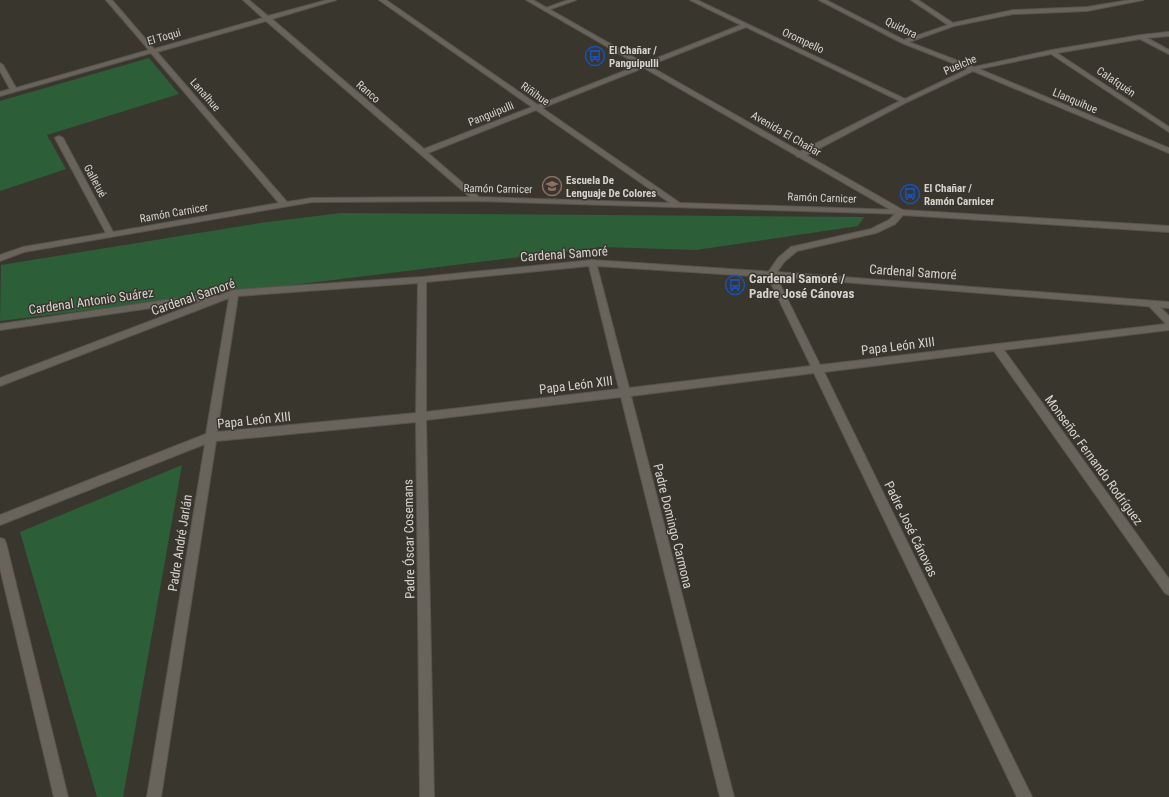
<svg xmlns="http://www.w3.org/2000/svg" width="1169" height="797" font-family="'Roboto Condensed',sans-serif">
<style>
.green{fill:#2c5f38}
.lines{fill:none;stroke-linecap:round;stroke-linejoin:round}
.minor-casing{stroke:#57534d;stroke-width:2}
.tertiary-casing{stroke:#57534d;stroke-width:2}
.minor{fill:#68645b;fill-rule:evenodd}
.tertiary{fill:#68645b;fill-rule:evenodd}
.labels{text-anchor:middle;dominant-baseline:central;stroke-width:3;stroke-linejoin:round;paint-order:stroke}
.far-street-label{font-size:11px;fill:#d5d2ce;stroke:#39362e}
.far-poi-label{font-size:11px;font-weight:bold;fill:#d5d2ce;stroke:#39362e;text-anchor:start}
.street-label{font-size:13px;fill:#d5d2ce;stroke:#39362e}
.poi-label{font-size:13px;font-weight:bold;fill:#d5d2ce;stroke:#39362e;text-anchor:start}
</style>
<rect width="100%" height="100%" fill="#39362e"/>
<!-- green -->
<path class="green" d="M149 58 179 94 47 135 66 169 0 191V101Z
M341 213 864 217 858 226 696 250 602 247 0 321 1 265 260 223Z
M182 465 123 797H97L20 532Z"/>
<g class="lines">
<!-- minor casing -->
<g class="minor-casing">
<path id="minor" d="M106 0H112L154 49 263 18 243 0H249L268 16 327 0H336L272 19 424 149 532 107 379 0H386L538 105 741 25 690 0H697L905 99 968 69 902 43 819 0H826L904 40 948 25 911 0H918L953 23 1013 10 1087 7 1130 0H1143L1087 11 1013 14 954 26 909 42 974 67 1052 50 1141 35 1169 32V36L1147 38 1169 50V54L1140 39 1057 53 1169 127V132L1051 54 979 69 1169 148V153L973 71 907 102 803 157H797V153L900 101 746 27 542 108 680 203 901 210 905 212 904 214 477 201 312 202 24 252 0 261V255L23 247 106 233 55 138 59 136 63 138 113 232 279 203 151 53 0 96V92L10 89 0 71V63L3 65 16 88 149 50ZM266 21 470 197 312 198 287 202 157 52ZM536 110 670 203 479 197 428 153Z
M568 0H576L548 10 543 9Z
M592 260 774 272 820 365 1166 324 1148 305 1147 303 1148 301H1154L1169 316V330L1004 350 1169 579V595L1165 593 994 351 824 372 1032 797H1017L814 373 631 396 734 797H720L621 397 426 420 434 797H420L416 422 216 441 161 797H147L205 444 0 525V515L206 434 229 298 0 386V378L206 300 0 330V324L214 293 218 296 234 290 422 277ZM589 266 619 389 426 412V282ZM597 266 768 277 811 366 629 388ZM418 283 416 413 217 432 238 296Z
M0 538 4 539 6 543 68 797H54L0 568Z"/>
</g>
<!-- tertiary casing -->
<g class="tertiary-casing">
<path id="tertiary" d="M526 0H533L903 210 1169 226V232L903 215 895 224 876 233 797 251 784 262 777 272 1169 302V308L768 276 767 274 778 258 791 247 871 229 889 220 896 213Z"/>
</g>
<!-- minor -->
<use href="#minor" class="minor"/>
<!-- tertiary -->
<use href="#tertiary" class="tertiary"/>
</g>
<!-- icons -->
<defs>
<g id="bus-ring" transform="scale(1)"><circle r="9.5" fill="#39362e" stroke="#1a4fb4" stroke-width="1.5"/><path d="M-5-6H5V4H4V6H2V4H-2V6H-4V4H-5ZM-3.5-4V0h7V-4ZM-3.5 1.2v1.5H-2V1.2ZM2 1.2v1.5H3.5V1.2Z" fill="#1a4fb4"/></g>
<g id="school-ring" transform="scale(1)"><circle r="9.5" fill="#39362e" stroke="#8d6e63" stroke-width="1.5"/><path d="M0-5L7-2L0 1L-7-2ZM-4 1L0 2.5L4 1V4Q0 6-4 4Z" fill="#8d6e63"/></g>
</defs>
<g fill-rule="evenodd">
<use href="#bus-ring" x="595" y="56"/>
<use href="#school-ring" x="552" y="186"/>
<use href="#bus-ring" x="910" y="194"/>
<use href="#bus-ring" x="735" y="285"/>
</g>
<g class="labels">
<!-- far-street labels -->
<g class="far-street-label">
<text transform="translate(901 28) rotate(26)">Quidora</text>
<text transform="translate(164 37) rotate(-16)">El Toqui</text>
<text transform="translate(803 41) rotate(25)">Orompello</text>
<text transform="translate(960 65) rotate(-23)">Puelche</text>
<text transform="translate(1116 82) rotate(34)">Calafquén</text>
<text transform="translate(368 92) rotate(41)">Ranco</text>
<text transform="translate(535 94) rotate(35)">Riñihue</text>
<text transform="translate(205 95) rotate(49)">Lanalhue</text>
<text transform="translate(1075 101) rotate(23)">Llanquihue</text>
<text transform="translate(491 114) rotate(-22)">Panguipulli</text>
<text transform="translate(786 134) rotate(30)">Avenida El Chañar</text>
<text transform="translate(95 181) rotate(62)">Galletué</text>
<text transform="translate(498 189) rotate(1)">Ramón Carnicer</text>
<text transform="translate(822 198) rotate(2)">Ramón Carnicer</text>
<text transform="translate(174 213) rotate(-10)">Ramón Carnicer</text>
</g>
<!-- far-poi labels -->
<g class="far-poi-label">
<text x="609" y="50">El Chañar /<tspan x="609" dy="13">Panguipulli</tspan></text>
<text x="566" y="180">Escuela De<tspan x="566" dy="13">Lenguaje De Colores</tspan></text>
<text x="924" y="188">El Chañar /<tspan x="924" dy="13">Ramón Carnicer</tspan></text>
</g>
<!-- street labels -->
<g class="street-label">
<text transform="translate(564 254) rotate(-4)">Cardenal Samoré</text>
<text transform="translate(913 272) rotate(4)">Cardenal Samoré</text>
<text transform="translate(193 297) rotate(-19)">Cardenal Samoré</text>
<text transform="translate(91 301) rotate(-8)">Cardenal Antonio Suárez</text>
<text transform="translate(898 346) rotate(-7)">Papa León XIII</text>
<text transform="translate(576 385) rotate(-7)">Papa León XIII</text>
<text transform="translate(254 420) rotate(-6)">Papa León XIII</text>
<text transform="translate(1094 460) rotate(54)">Monseñor Fernando Rodríguez</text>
<text transform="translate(673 526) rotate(76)">Padre Domingo Carmona</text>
<text transform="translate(911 529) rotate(64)">Padre José Cánovas</text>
<text transform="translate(409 539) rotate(-91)">Padre Óscar Cosemans</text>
<text transform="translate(180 543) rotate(-81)">Padre André Jarlán</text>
</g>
<!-- poi labels -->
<g class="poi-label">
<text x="749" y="278">Cardenal Samoré /<tspan x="749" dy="15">Padre José Cánovas</tspan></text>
</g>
</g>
</svg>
